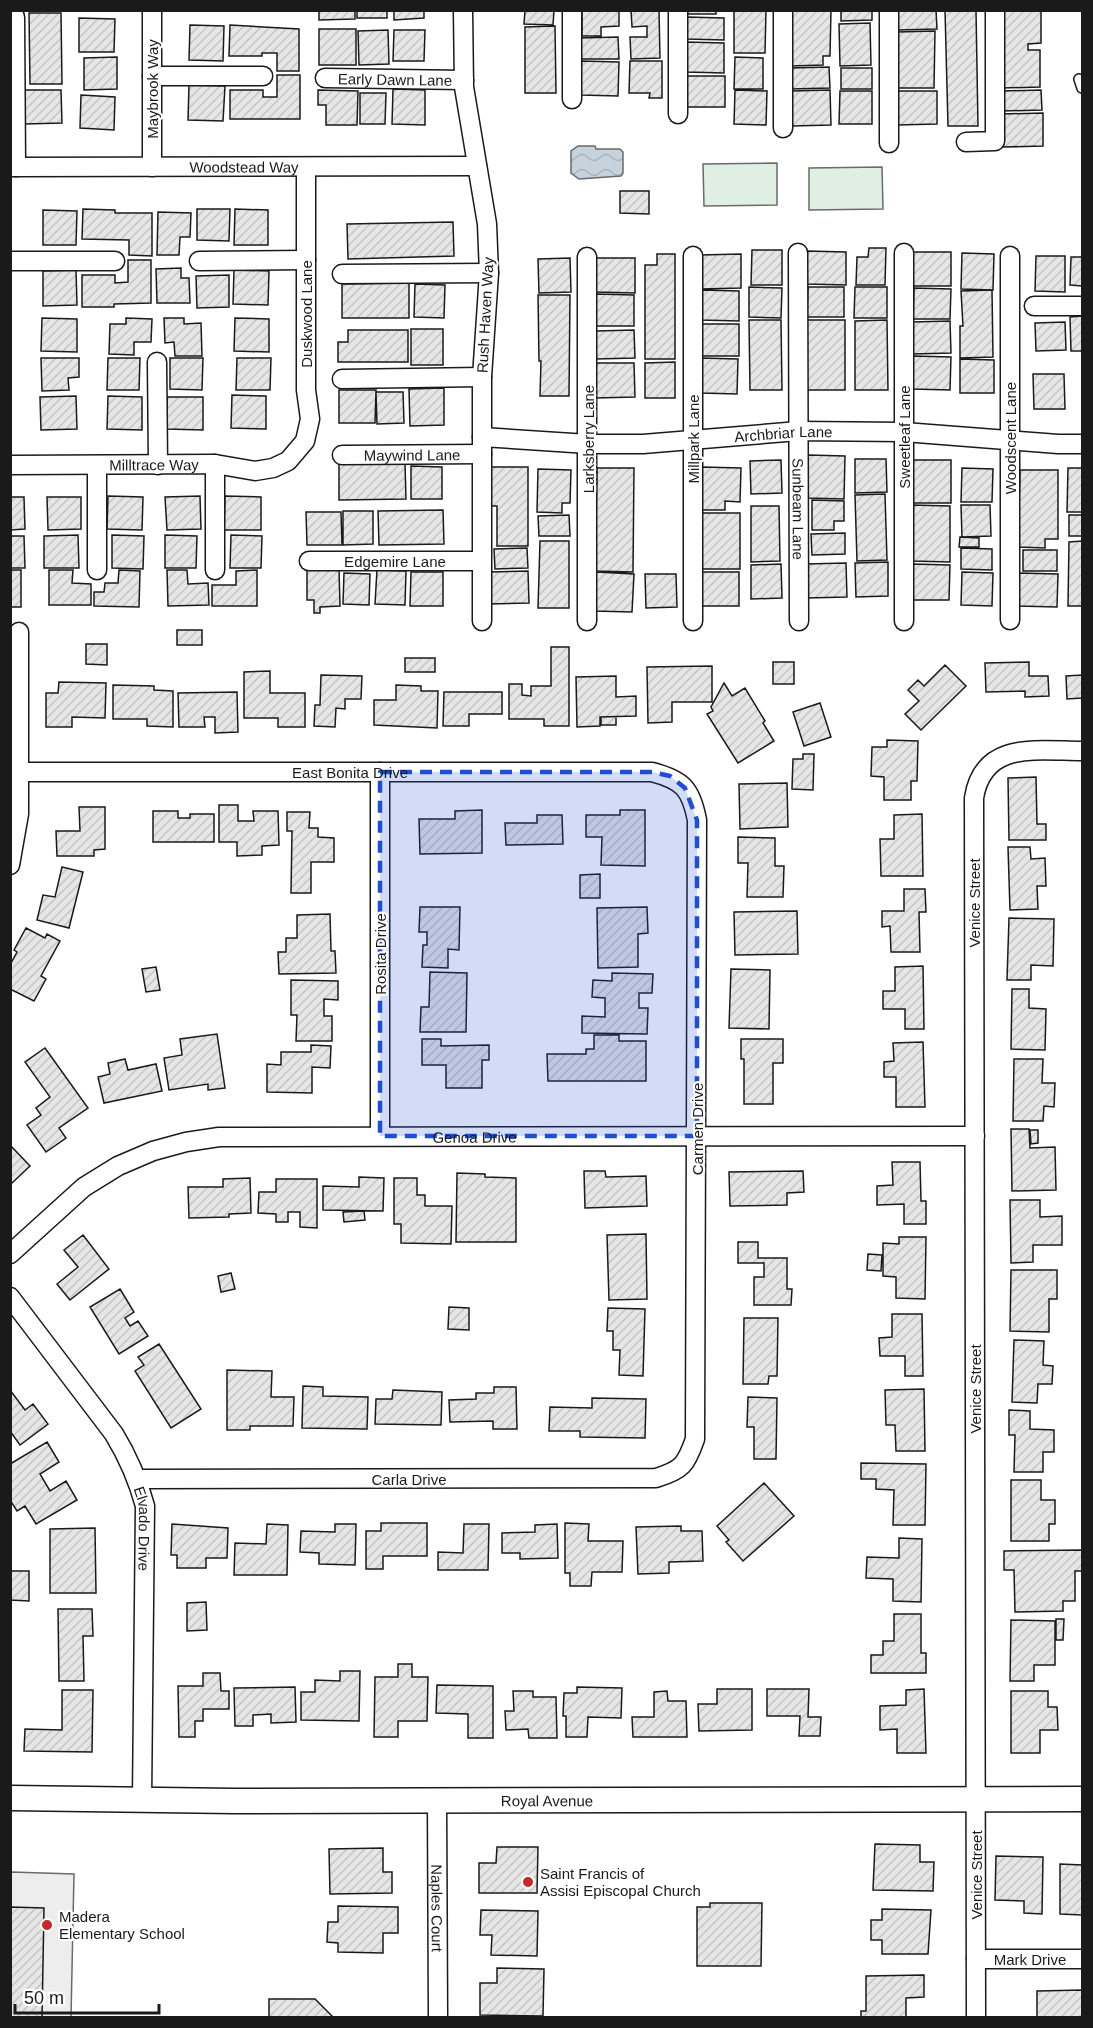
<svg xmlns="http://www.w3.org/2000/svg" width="1093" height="2028" font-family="Arial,sans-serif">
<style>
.green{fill:#e0efe3;stroke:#6a6a6a;stroke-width:1.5}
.parking{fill:#ededed;stroke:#6a6a6a;stroke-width:1.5}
.water{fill:url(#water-waves);stroke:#6a6a6a;stroke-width:1.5}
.building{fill:url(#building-hatch);stroke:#1a1a1a;stroke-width:1.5}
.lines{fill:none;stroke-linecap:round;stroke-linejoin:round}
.service-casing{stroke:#1a1a1a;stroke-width:12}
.minor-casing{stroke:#1a1a1a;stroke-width:21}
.secondary-casing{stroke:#1a1a1a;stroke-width:27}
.service{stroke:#fff;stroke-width:9}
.minor{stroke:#fff;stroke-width:18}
.secondary{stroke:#fff;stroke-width:24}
.marked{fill:#1d4ed8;fill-opacity:0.2;stroke:#1d4ed8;stroke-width:4.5;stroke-dasharray:12 8;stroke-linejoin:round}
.poi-dot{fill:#c62828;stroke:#fff;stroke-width:2}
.labels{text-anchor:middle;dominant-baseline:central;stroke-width:4.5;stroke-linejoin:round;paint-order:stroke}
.street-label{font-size:15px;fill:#1a1a1a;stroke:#fff}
.poi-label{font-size:15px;fill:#1a1a1a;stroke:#fff;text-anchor:start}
</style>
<defs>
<pattern id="water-waves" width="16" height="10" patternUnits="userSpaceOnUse" patternTransform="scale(1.5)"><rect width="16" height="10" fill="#c6d2dc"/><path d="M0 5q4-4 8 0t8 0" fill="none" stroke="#aab4bc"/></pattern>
<pattern id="building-hatch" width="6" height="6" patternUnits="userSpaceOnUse" patternTransform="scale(1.5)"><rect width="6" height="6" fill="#e6e6e6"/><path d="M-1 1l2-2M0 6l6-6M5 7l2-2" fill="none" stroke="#c5c5c5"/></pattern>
</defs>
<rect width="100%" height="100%" fill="#fff"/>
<!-- green -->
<path class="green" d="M777 163V205L704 206 703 164Z
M882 167 883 209 809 210V168Z"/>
<!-- parking -->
<path class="parking" d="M11 1872 74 1874 71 2017 11 2018Z"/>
<!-- water -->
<path class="water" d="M578 146H595L596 149H620L623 152V173L621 176 579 179 571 173V151Z"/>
<!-- building -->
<path class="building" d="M319 10H355V19L319 20Z
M357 10H387V18H357Z
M394 10H424V18L394 20Z
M525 10H554L553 25 524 24Z
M582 10H619V26L601 27V36H582Z
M631 10H659L660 58 631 59 630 37H647V26L632 27Z
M687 10H716V14H686Z
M734 10H766L765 53H734Z
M791 10H831L830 56H823V65L791 66Z
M841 10H872V20L841 21Z
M898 10H936L937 29 898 30Z
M945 10H976L978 126H948Z
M1002 10H1041V43L1028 44V50H1040V87L1003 88Z
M29 13H61L62 84H30Z
M686 17 724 18V40L686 39Z
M79 18 115 19 114 52H79Z
M870 23 871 65 840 66 839 24Z
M190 25 224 26 223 61 189 60Z
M230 25 299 29V71H277V53H262V56H229Z
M555 26 556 93H525V27Z
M319 29H356V65H319Z
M388 30 389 64 359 65 358 31Z
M394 30H425L424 61H393Z
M935 31 934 88H898L897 32Z
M618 37 619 59H580V38Z
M686 42 724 43V73L686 72Z
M117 57V89L84 90V58Z
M735 57 763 58V89H734Z
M581 61 619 62 618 96 581 95Z
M630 61H662V98H649L650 93H629Z
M829 67 830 88 791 89 790 68Z
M841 68H872V89H841Z
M277 75H300V119H230V90H263V97H277Z
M686 76H725V107H686Z
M189 85 225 86 223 121 188 120Z
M393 89 425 90V125L392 124Z
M25 90H61L62 123 25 124Z
M318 90 358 91 357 125H326V105H318Z
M735 90 767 91 766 125 734 124Z
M830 90 831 125 792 126 791 91Z
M1041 90 1042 110 1002 111V91Z
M840 91H872V124H839Z
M897 91H937V124L897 125Z
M360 93H386L385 124H360Z
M81 95 115 97 114 130 80 128Z
M1043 113V146L1003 147 1002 114Z
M620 191H649V214L620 213Z
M83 209 115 210V213H152V256L129 255V240L82 239Z
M197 209H230L229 241 197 240Z
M235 209 268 210V245H234Z
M43 210 77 211 76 245H43Z
M158 212 191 213 190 237H180L179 255H157Z
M453 222 454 256 348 259 347 224Z
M869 248H886L885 285H856L857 257H868Z
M752 250H782V285H751Z
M806 251 846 252V285L806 284Z
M913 252H951V286H912Z
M962 253 994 254 993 290 961 289Z
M657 254H675V359H645V265H657Z
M741 254V288L701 289 700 255Z
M1036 256H1065V292L1035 291Z
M1071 257H1082V286L1070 285Z
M570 258 571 292 539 293 538 259Z
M596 258H635V293L595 292Z
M128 260H151V303L114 304V307H82V275H115V283L128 282Z
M181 268V278H189L190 303H157L156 269Z
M76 270 77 305 43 306V271Z
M234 270 269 271 268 305 233 304Z
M229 275V307L197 308 196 276Z
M409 283V318H342V284Z
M415 284 445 285 444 318 414 317Z
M749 287 782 288 781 318 749 317Z
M808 287H844V317H807Z
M855 287H887V318H854Z
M914 288 951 289 950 319H913Z
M702 290 739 291V321L701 320Z
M992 290 993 357 960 358V326H963L961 291Z
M596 294 634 295V326H595Z
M538 295H570L569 396H540L541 361H539Z
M1082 316V351H1071L1070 317Z
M42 318 77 319V352L41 351Z
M126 318 152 319 151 342H134V355L109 354 110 324H126Z
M164 318H184V324L201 323 202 356H175L174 342 165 343Z
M235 318 269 319V352L234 351Z
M749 320H781L782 390H750Z
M806 320H845V390H806Z
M887 320 888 390H855V321Z
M950 321 951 353 913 354 912 322Z
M1065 322 1066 350 1036 351 1035 323Z
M702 324H739V356H702Z
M411 329H443V365H411Z
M348 330H408V362H338V342H348Z
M634 330 635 358 596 359V331Z
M913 356 951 357 950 390 912 389Z
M41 358H79V377L68 378 69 390 42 391Z
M108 358H140L139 390H107Z
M170 358H203L202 390 170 389Z
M237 358H271L270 390H236Z
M701 358 738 359 737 394 701 393Z
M960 359 994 360V393H960Z
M675 362V398H645V363Z
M595 363H634L635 397 595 398Z
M1033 374H1064L1065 409H1034Z
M444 388V425L410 426 409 389Z
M339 390H376L375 423H339Z
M376 392H403L404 423 377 424Z
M232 395 266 396V429L231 428Z
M76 396 77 429 41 430 40 397Z
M108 396 142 397V430L107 429Z
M167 397H203V430L167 429Z
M808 455 845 456 844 499 807 498Z
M855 459H886L887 492 855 493Z
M781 460 782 493 751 494 750 461Z
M913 460H951V503H913Z
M372 463 405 464 406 499 339 500V464Z
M411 466 442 467V499H411Z
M489 467H528V546H497V506H489Z
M702 467 741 468 740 502 725 501V510H701Z
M597 468H634L633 572 595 571Z
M962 468 993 469 992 502H961Z
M1068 468H1082V512H1067Z
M538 469 571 470 570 503H562V513L537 512Z
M1020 470H1058V539H1045V548L1018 547Z
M885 494 887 560 857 561 855 495Z
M108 496 143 497 142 530 107 529Z
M200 496 201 529 167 530 165 497Z
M225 496 261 497V530H224Z
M10 497H24L25 529 10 530Z
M47 497H81V529L48 530Z
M812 500 844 501V521H834V530H812Z
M912 505 950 506V562L911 561Z
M961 505H990L991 536 962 537Z
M751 506H779L780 561 751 562Z
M443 510 444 544 379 545 378 511Z
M343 511H373V544L343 545Z
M306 512H341L342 545H307Z
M701 513H740V569H700Z
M569 515 570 536H539L538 516Z
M1069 515H1082V536H1069Z
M845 533V554L812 555 811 534Z
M78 535 79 568H44V536Z
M112 535 144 536 143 569 112 568Z
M165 535 197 536 196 568H165Z
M231 535 262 536 261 568H230Z
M10 536H24L25 568H10Z
M960 537 979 538V547H959Z
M540 541H569V608H538Z
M1082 541V606H1068L1069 542Z
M527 548 528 568 495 569 494 549Z
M961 548 992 549V570L961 569Z
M1023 550H1057V571H1023Z
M888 562V596L856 597 855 563Z
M846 563 847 597 807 598 806 564Z
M781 564 782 598 751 599V565Z
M912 564 950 565 949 600H912Z
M339 569 340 606 320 607V613H314V600H307V570Z
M10 570H21V607H10Z
M49 570H73L72 583 91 584V605H49Z
M119 570 140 571 139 607 94 606V592H104L105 583H118Z
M167 570H187L188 584 208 583 209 605 168 606Z
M257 570V606H212V585H236V571Z
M377 570 406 571 405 605 375 604Z
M528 571 529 603 489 604V572Z
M411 572H443V606H410Z
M596 572 634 574 632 612 594 611Z
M701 572H739V606H701Z
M962 572 993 573 992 606 961 605Z
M344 573 370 574 369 605 343 604Z
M1018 573 1058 574 1057 607 1017 606Z
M645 574H676L677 607 646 608Z
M177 630H202V645H177Z
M86 644H107V665L86 664Z
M551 647H569V726H544V719H509V684H522V695L531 696V686H551Z
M405 658H435V672H405Z
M773 662H794V684H773Z
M1029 662V676H1048L1049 696 1025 697V691L986 692 985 663Z
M945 665 966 686 921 730 905 714 919 701 908 690 918 680 924 686Z
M712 666V702H672V722L648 723 647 667Z
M270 671V693H305V727H278V718H244V672Z
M321 675 362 676 361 699H345V709L336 708 335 727 314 726 315 705H320Z
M1082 675V698L1067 699 1066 676Z
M616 676V697L636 696V716L600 717V726L577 727 576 677Z
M59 682 106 683 105 718 72 717V727H46V693H58Z
M724 683 732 696 745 688 765 721 763 723 774 741 738 763 707 714 713 711 711 707Z
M113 685 154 686V690L173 691V727L147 726V719H113Z
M396 685 421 686V691H438L437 728 374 725V700H396Z
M237 692 238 732 215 733V717H204L205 727H179L178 693Z
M444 692H502V714H469V726H443Z
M820 703 831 737 804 746 793 712Z
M601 717H616V725H601Z
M887 740 918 741 917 781H911V800H884V777L871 776 872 747H887Z
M803 754H814L813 790 792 789 793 759H803Z
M1036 777 1037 824H1046V840H1009L1008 778Z
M787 783 788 827 740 829 739 784Z
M219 805H238V821H254L253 811H278L279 845 262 846V855L237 856V842H219Z
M79 807H105V849L94 850V856H57L56 831H80Z
M482 810V853L420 854 419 819H455V811Z
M620 810H645V866L601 865 602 837H586V815H620Z
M153 811H178V818H190V814H214V842H153Z
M287 812H310L309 828H318V837L334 838V862H311V893H291L292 831H287Z
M922 814 923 876H881L880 839H894V815Z
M537 815H562L563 844 506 845 505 823H537Z
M738 837 775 838V866H784L783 897H747L748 863H738Z
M1008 847H1030L1031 859 1045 858 1046 886H1037L1038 909 1010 910Z
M62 867 83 872 69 928 37 920 43 895 55 897Z
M600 874V898H580V875Z
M904 889H925L926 912H919L920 952H891L890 926 882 927V911H904Z
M420 907H460L459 950 448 949V968L422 967 423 945H427V932H419Z
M647 907 648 933 638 934V967L598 968 597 908Z
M797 911 798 954 735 955 734 912Z
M330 914 331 951H335L336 973 279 974 278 952H286V938H297V915Z
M1009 918 1054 919 1053 966 1031 965V980H1007Z
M26 928 45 938 47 934 60 941 41 976 46 979 34 1001 10 989V965L17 952 14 950Z
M923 966 924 1029H905V1009H883V991H895V967Z
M156 967 160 990 146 992 142 969Z
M731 969 770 970 769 1029 729 1028Z
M430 972 467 973 466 1032H420L421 1007H429Z
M612 973 653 974 652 993H639V1008H648L647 1034 582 1033V1016L605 1017V998L592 997 593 980 612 981Z
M291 980 338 981V1000L324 999V1016H332V1041H296L297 1015H291Z
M1012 989H1029V1008L1046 1009 1045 1050 1011 1049Z
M217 1034 225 1088 208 1090V1084L169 1090 164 1058 182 1055 180 1039Z
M594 1035H619V1041H646V1081H548L547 1054H586V1049H594Z
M422 1039H441V1046L489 1045V1060H482V1088H446V1065H422Z
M741 1039H783V1063H773V1104H744V1059H741Z
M923 1042 925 1107H896V1077H884V1062L894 1061 893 1043Z
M311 1045 331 1046 330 1068 312 1067V1093L267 1092V1064L281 1065V1052H311Z
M45 1048 88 1108 59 1128 66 1138 46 1152 27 1125 41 1115 36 1108 50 1097 25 1062Z
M125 1059 128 1070 156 1064 162 1091 104 1103 98 1077 110 1074 108 1063Z
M1014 1059H1043L1042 1083H1055L1054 1107 1044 1106 1043 1121H1013Z
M1011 1129H1029L1030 1148 1055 1147 1056 1190 1012 1191Z
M1030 1130H1038V1143L1031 1144Z
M10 1145 30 1166 12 1183 10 1181Z
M892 1162H920L921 1201H926V1224H904V1204L877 1205V1186L893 1185Z
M584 1171H605L606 1177 646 1176 647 1206 585 1208Z
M803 1171 804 1192 787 1193V1205L730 1206 729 1172Z
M457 1173 485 1174V1177L516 1178V1242H456Z
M359 1177 384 1178 383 1211 323 1210V1186L359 1187Z
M250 1178 251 1213 229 1214V1217L189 1218 188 1187H223V1179Z
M394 1178H417V1195H425V1206H452L451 1244 401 1243V1224H394Z
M276 1179H317V1228L300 1227V1212H288V1222H276V1214L258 1213 259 1192H276Z
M1010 1200H1040V1217L1062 1216V1245H1033V1262L1011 1263Z
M364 1211 365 1220 344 1222 343 1212Z
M646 1234 647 1299 609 1300 607 1235Z
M83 1235 109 1269 70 1300 57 1284 78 1267 64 1250Z
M899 1237H926L925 1299 896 1298V1277L883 1276V1243L899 1244Z
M738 1242H758V1258H787V1289H792L791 1305H754V1277H764V1263H738Z
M868 1254 882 1255 881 1271 867 1270Z
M1011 1270H1057V1299H1049V1332L1010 1331Z
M231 1273 235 1289 221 1292 218 1276Z
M120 1289 134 1312 125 1318 130 1326 138 1321 148 1336 119 1354 90 1307Z
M449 1307 469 1308V1330L448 1329Z
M608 1308 645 1309 643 1376 619 1375 620 1350H613V1331H607Z
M892 1314H922L923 1376H905V1356H880L879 1338 892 1337Z
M744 1318H778L777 1376H769L768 1384H743Z
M1014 1340 1044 1341 1043 1365 1053 1366 1052 1384H1038L1037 1403 1012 1402Z
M159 1344 201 1409 171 1428 135 1371 144 1365 138 1357Z
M227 1370 272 1371 271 1397H294L293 1426H250V1430H227Z
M303 1386 323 1387V1396L368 1397 367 1429 302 1428Z
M494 1387H516L517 1429H493V1421L450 1422 449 1400 476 1399V1393H494Z
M924 1389 925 1451H896L895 1425H886L885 1390Z
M10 1390 25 1410 33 1404 48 1424 20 1445 10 1431Z
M393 1390 442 1392 441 1425 375 1424 376 1399H392Z
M748 1397 777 1398 776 1459H754V1427H747Z
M592 1398 646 1399 645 1438 580 1437V1431H549L550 1407 592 1408Z
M1009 1410 1030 1411V1429L1054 1430V1452H1043V1472H1014L1015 1435H1009Z
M47 1442 59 1462 40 1474 50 1491 66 1481 77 1500 36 1524 25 1506 17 1511 10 1500V1464Z
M861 1463 926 1464 925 1525H893L894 1490 876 1489V1479H861Z
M1011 1480H1041V1500H1055V1524H1049V1541H1011Z
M764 1483 794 1516 743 1561 726 1542 729 1540 717 1526Z
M381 1523H427V1556H383V1569H366V1531H381Z
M565 1523 589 1524 588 1541H623L622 1572H592L591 1586H570V1573H565Z
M172 1524 228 1528 227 1558H206V1568H177V1555H171Z
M267 1524 288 1525 287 1575H234L235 1543 266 1544Z
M335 1524H356L355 1565 319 1564V1553L300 1552 301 1531 335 1532Z
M464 1524H489L488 1570H438V1552L463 1553Z
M557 1524 558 1558 520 1559V1553H502V1533L535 1532V1525Z
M681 1526V1531H702L703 1561 669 1562V1573L638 1574 636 1527Z
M95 1528 96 1593H50V1529Z
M899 1538 922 1539 921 1602 893 1601V1579L866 1578 867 1557 899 1558Z
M1082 1550V1571H1075V1601H1063V1611L1015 1612 1014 1570H1004V1551Z
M10 1571H29V1601L10 1600Z
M206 1602 207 1630 187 1631V1603Z
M58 1609H92L93 1636H83L84 1681H59Z
M894 1614H921V1653H926V1673H871V1655H883V1641H894Z
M1056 1619H1064L1063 1640H1056Z
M1011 1620 1055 1621V1665H1034V1681H1010Z
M398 1664H412V1677H428L427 1721H398V1737H374L375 1677H398Z
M340 1671H360L359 1721 301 1720V1692H315V1680L340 1681Z
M203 1673H220L221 1691H229V1709H203V1721H195V1737H179L178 1686H203Z
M437 1685 493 1686V1738H468V1714L436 1713Z
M295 1687 296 1722 271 1723V1714L253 1715V1726H235L234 1688Z
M577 1687 622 1688 621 1718 588 1717 587 1737H566V1716H563L564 1693H577Z
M717 1689H752V1730L699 1731 698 1704H717Z
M767 1689H809L808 1717H821L820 1736H799L800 1716H767Z
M924 1689 926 1753H897V1729L880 1730V1706L906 1705V1690Z
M62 1690H93L92 1752 24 1751 25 1729 62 1730Z
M513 1691H533V1697H556L557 1738H529L528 1729 506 1730 505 1711H514Z
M667 1691 668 1701H686L687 1737H633L632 1717H654V1692Z
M1011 1691H1048V1707H1057L1058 1730H1040V1753H1011Z
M875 1844 920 1845V1862H934L933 1891 873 1890Z
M497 1847H538L537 1893H479V1863H496Z
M383 1848V1872H392V1893L330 1894 329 1849Z
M996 1856 1043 1857 1042 1914 1024 1913V1901L995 1900Z
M1060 1864 1082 1865V1915L1060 1914Z
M710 1903H762L761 1966H697V1907H710Z
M338 1906 398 1907V1933H383V1953L338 1952V1943L327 1942 328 1922H338Z
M10 1907 44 1908 42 2018H10Z
M882 1909 931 1910 928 1954H882V1940H871V1920H882Z
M481 1910 538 1911 537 1956 491 1955 492 1935H480Z
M497 1968 544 1969 543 2016 480 2015V1983H497Z
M924 1975V1997L906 1998V2018H861V2011H866V1976Z
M1082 1990V2018H1037V1991Z
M269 1999H315L334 2018H269Z"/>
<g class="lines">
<!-- service casing -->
<g class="service-casing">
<path id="service" d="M1079 79 1082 88"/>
</g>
<!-- minor casing -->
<g class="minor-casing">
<g id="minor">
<path d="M152 10V167"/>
<path d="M463 10 464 87 487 224 489 273 482 377V621"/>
<path d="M572 10V99"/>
<path d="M678 10V114"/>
<path d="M783 10V128"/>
<path d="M889 10V143"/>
<path d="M15 17 16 167"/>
<path d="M152 76H263"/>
<path id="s1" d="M325 78 464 80"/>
<path d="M966 142 995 141V10"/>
<path id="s2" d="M10 167 477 166"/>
<path id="s3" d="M798 253 799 621"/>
<path d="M904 253V621"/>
<path d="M693 256V621"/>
<path d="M1010 256V620"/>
<path d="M587 257V621"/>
<path d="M10 261H115"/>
<path d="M199 261 306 260"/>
<path d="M342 274 489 273"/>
<path d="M1034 306H1082"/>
<path d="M157 362 158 465"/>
<path d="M342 379 482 377"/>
<path id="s4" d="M482 437 588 444H643L799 431 904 432 1058 444H1082"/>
<path id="s5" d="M342 455 482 454"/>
<path d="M215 464V570"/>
<path id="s6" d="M10 465 215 464 255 471 273 468 288 461 305 441 310 419 306 390V167"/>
<path d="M97 465V570"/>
<path id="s7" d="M309 561H481"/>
<path id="s8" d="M10 772H652C683 780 691 789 697 820L695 1439C686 1465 682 1470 656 1478L138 1479"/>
<path d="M380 772V1136"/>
<path d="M10 865 19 814V632"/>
<path id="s9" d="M10 1254 84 1187 118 1166 153 1151 186 1142 219 1137 975 1136"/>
<path id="s10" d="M10 1297 114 1434C128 1457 138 1480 145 1506L142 1800"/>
<path id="s11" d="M437 1800 438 2018"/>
<path id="s12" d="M976 1959H1082"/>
<path d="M976 2018 974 798C983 740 1038 751 1082 751"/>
</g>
</g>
<!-- secondary casing -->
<g class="secondary-casing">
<g id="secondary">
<path id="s13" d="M10 1798 234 1801 1082 1799"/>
</g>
</g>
<!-- service -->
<use href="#service" class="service"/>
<!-- minor -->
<use href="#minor" class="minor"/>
<!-- secondary -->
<use href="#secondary" class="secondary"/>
</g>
<!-- marked area -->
<path class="marked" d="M380 772H652L670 776 685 788 697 820V1136H380Z"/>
<!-- markers -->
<g class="poi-dot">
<circle cx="528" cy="1882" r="6"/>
<circle cx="47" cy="1925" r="6"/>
</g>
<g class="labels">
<!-- street labels -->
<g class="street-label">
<text stroke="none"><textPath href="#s1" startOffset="70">Early Dawn Lane</textPath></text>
<text transform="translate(152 89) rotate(-90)">Maybrook Way</text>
<text stroke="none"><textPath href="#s2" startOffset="234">Woodstead Way</textPath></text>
<text transform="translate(306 314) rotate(-90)">Duskwood Lane</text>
<text transform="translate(485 315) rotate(-87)">Rush Haven Way</text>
<text stroke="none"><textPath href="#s4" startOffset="302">Archbriar Lane</textPath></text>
<text transform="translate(904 437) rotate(-90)">Sweetleaf Lane</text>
<text transform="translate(1010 438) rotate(-90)">Woodscent Lane</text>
<text transform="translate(588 439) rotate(-90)">Larksberry Lane</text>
<text transform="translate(693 439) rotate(-90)">Millpark Lane</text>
<text stroke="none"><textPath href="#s5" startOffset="70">Maywind Lane</textPath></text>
<text stroke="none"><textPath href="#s6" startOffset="144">Milltrace Way</textPath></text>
<text stroke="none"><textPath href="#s3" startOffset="256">Sunbeam Lane</textPath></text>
<text stroke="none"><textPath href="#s7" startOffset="86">Edgemire Lane</textPath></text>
<text stroke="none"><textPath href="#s8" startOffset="340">East Bonita Drive</textPath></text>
<text transform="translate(974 903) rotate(-90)">Venice Street</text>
<text transform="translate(380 954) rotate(-90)">Rosita Drive</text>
<text transform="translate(697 1129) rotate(-90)">Carmen Drive</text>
<text stroke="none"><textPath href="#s9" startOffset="501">Genoa Drive</textPath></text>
<text transform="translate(975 1389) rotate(-90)">Venice Street</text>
<text x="409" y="1479">Carla Drive</text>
<text stroke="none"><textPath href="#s10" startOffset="273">Elvado Drive</textPath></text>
<text stroke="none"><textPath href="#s13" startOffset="537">Royal Avenue</textPath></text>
<text transform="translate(976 1875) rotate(-90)">Venice Street</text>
<text stroke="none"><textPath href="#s11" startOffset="108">Naples Court</textPath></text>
<text stroke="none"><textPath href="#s12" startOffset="54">Mark Drive</textPath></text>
</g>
<!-- poi labels -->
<g class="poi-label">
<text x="540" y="1873">Saint Francis of<tspan x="540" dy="17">Assisi Episcopal Church</tspan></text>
<text x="59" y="1916">Madera<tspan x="59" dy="17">Elementary School</tspan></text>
</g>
</g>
<!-- border -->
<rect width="1093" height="2028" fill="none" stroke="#1a1a1a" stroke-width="24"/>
<!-- scale -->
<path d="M15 2004v9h144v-9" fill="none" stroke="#1a1a1a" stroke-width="3"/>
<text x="24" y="2004" font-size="18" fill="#1a1a1a" stroke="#ffffff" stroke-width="4.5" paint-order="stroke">50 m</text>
</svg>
